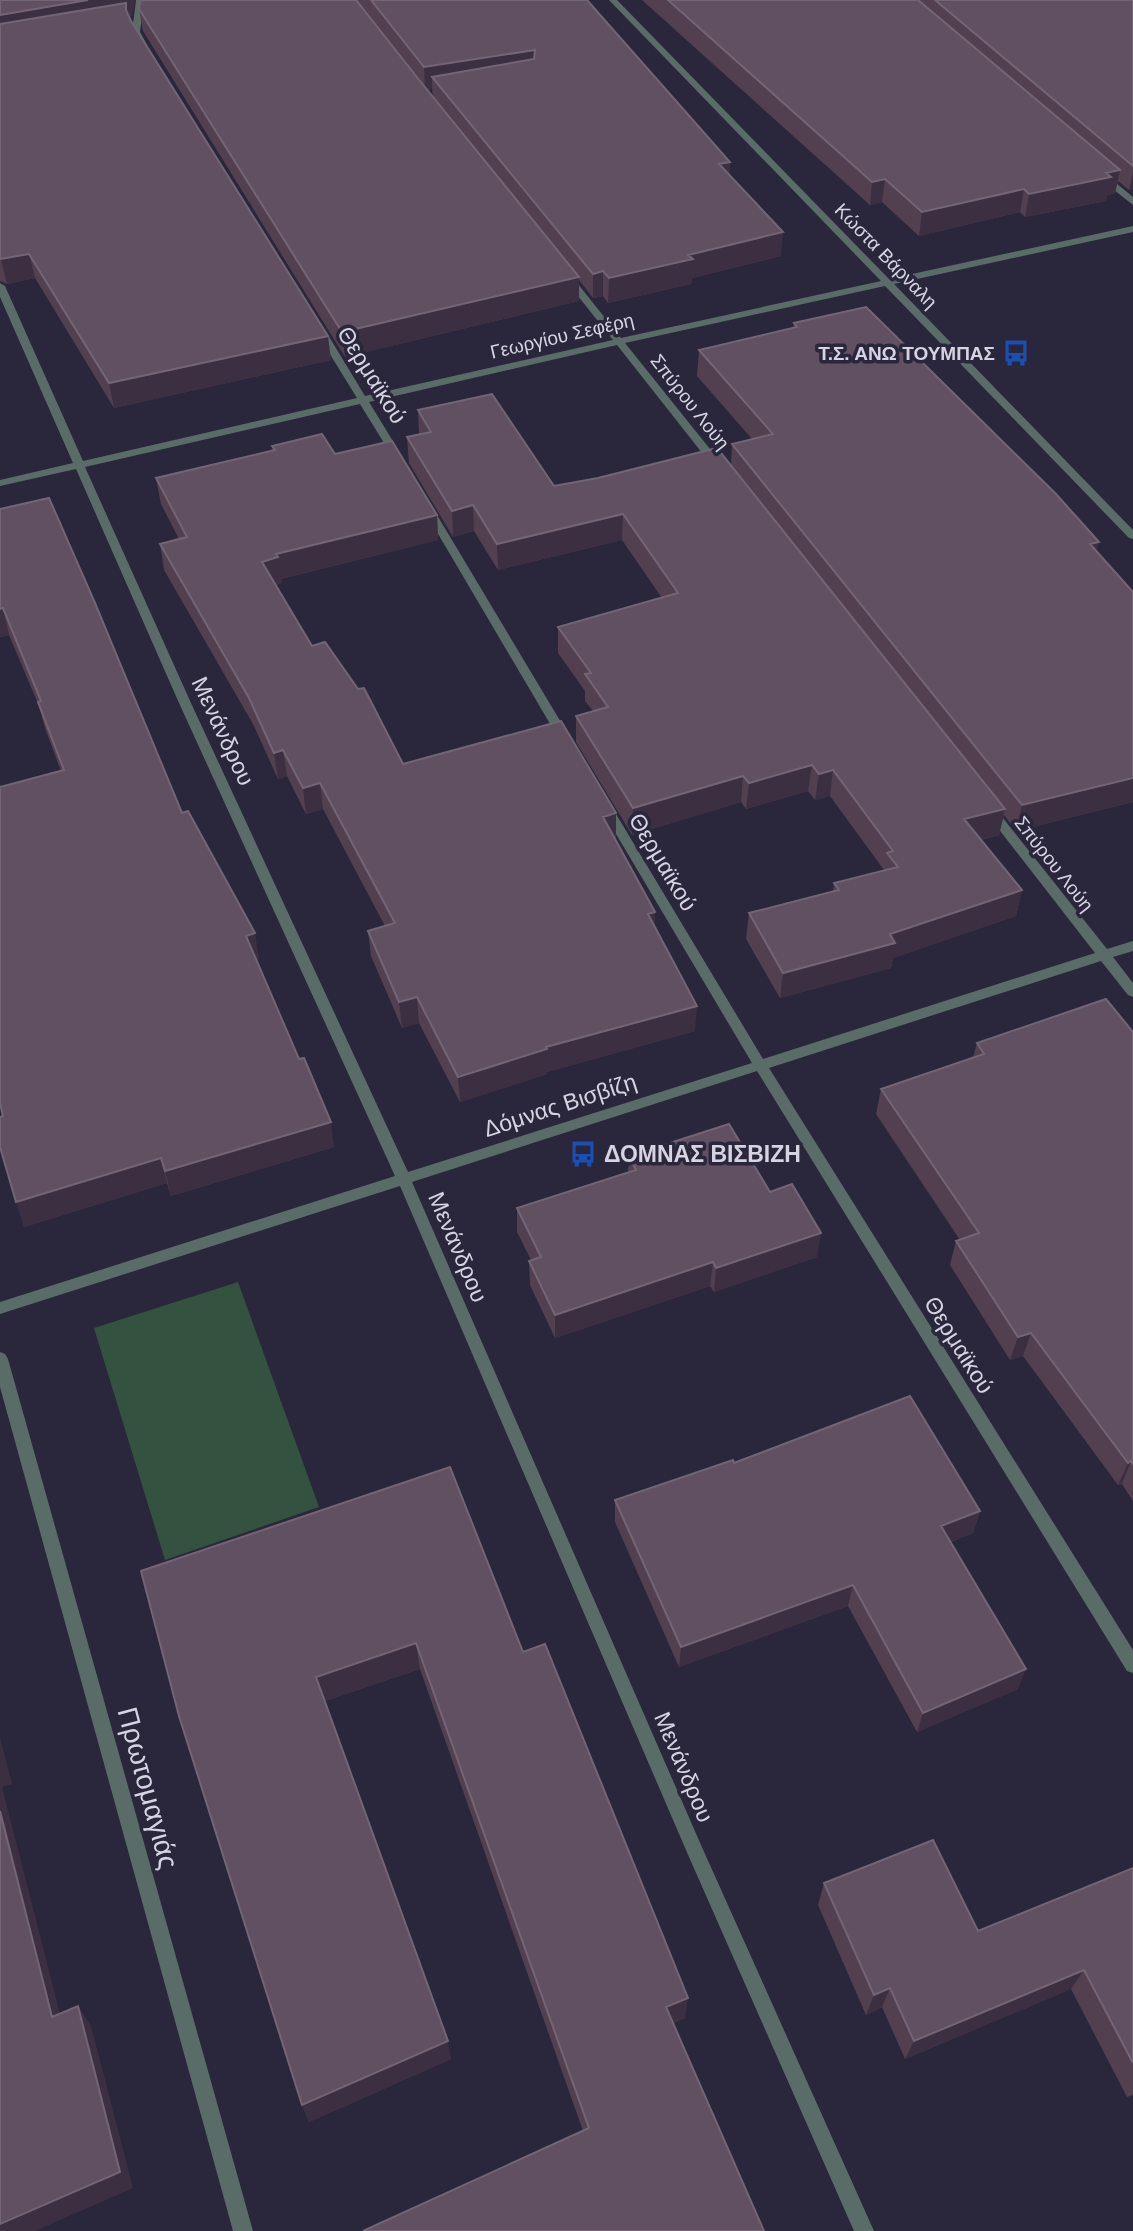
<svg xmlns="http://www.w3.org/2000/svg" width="1133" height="2231" font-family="Helvetica,sans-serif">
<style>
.green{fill:#33523f}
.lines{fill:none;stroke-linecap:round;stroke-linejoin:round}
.street{fill:#5a6c67;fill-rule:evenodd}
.wall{fill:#524051;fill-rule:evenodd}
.shaded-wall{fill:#3c2f42}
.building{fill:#605061;stroke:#736575;stroke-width:2}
.labels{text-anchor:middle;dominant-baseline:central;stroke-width:7;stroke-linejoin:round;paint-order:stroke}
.far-street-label{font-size:19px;fill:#d6d4e3;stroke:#2a273c}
.far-poi-label{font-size:19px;font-weight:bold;fill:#d6d4e3;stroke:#2a273c;text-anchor:end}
.street-label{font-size:23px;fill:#d6d4e3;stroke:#2a273c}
.poi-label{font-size:23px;font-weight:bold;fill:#d6d4e3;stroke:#2a273c;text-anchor:start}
.near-street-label{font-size:28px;fill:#d6d4e3;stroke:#2a273c}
</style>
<rect width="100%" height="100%" fill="#2a273c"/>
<!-- green -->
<path class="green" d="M238 1282 319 1507 165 1560 94 1328Z"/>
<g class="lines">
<!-- street -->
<path class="street" d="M136 0H144L140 32 147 45 143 47H140L132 32Z
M609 0H617L889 279 1133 226V232L894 284 1133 530V539L1129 538 885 286 625 343 722 464V468H714L617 345 369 402 402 456 397 459 392 456 360 404 85 467 191 703 408 1172 752 1063 600 807 602 804H610L763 1059 1095 953 987 814 985 811 987 808H995L1107 949 1133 941V951L1113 957 1133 983V997L1128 995 1101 961 769 1068 1133 1650V1673L1127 1671 757 1071 412 1182 701 1845 874 2231H854L689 1857 400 1186 0 1314V1302L395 1176 179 703 76 469 0 486V480L73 463 0 297V283L5 286 83 461 357 398 315 330 320 327 325 330 365 396 613 340 562 276 567 273 570 274 621 338 881 281Z
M1099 174H1105L1133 197V205L1099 178Z
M429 507 434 510 571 739 569 742H561L559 739 424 510Z
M0 1352 5 1354 8 1359 253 2231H233L0 1387Z"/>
</g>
<!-- wall -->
<path class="wall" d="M0 0 132 16H129L331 360 114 408 35 278 7 284 0 281Z
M143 0H587L730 162 729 175 781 256 692 278 691 284 608 303 603 296 593 298 579 280V301L345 357 143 31 139 9ZM432 89 433 97 427 90Z
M642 0H1133V189L1129 190 1118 181 1115 193 1107 195 1106 201 1025 217 1020 212 919 236 882 202 870 205Z
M794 323 1097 552 1133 592V802L1016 831 1004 815 999 835 981 840 1022 890 1016 916 893 958 891 968 780 998 746 939 749 913 833 892 834 883 884 870 830 796 815 800 808 791 746 809 741 802 632 835 576 742V716L593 711 585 701V691L558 653V627L662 598 622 540 498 570 474 531 453 537 409 463 407 437 419 434 418 410 554 486 731 465 732 444 752 439 697 376 699 350 793 328Z
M272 446 335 454 437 515 438 540 281 579 282 583 276 585 312 646 403 764 616 813V839L655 912 654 926 695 1031 547 1072V1074L460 1102 419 1023 402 1028 371 956 368 931 385 926 323 809 306 814 287 776 278 779 253 724 164 570 160 544 179 539 161 504 156 478 273 451Z
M0 509 182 813 259 959 256 960 334 1147 171 1196 167 1183 24 1227 3 1116 61 771 45 728 39 706 9 635 0 637Z
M1133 1032V1501L1122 1484 1118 1485 1023 1356 1010 1360 950 1265 956 1241 960 1240 876 1114 881 1089 973 1058 977 1043Z
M629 1156 770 1192 817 1257 714 1292 710 1286 555 1338 530 1285 529 1261 531 1260 517 1232V1208L628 1172Z
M734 1463 980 1511 973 1533 951 1542 1018 1689 917 1732 848 1606 679 1667 615 1522V1500Z
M141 1571 523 1652 685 2018 673 2023 764 2231 583 2131 420 1669 325 1701 451 2059 309 2122 302 2105Z
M1133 1868V2095L1127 2097 1071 1989 905 2059 882 2007 866 2015 818 1905 824 1883 978 1931Z"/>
<!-- shaded-wall -->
<path class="shaded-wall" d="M88 0H135L132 16 0 38V15Z
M535 50 536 73 432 77V89L425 90 424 67Z
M730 162 728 186 719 164Z
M1120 170 1115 193 1107 195 1106 201 1025 217 1029 194Z
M1133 172V189L1129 190Z
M885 179 882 202 870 205 872 182Z
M1024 189 1020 212 919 236 922 212Z
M783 232 781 256 692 278 691 284 608 303 609 278 688 255Z
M29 254 35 278 7 284 1 260Z
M603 271V296L593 298V274Z
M579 277V301L345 357 342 332Z
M328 336 331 360 114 408 109 383Z
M473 505 474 531 453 537 452 511Z
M623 514 622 540 498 570 497 544Z
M437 515 438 540 281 579 282 583 265 587 262 562 276 554Z
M1099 542 1093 568 1090 544Z
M3 608 9 635 0 637V609Z
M283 750 287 776 278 779 274 753Z
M812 765 808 791 746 809 749 783Z
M833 770 830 796 815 800 819 774Z
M743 776 741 802 632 835 633 808Z
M1133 778V802L1016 831 1022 805Z
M320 783 323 809 306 814 303 788Z
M1005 809 999 835 959 845 964 819Z
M616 813V839L603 817Z
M1022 890 1016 916 893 958 891 968 780 998 783 973 890 934Z
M655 912 653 938 648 914Z
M255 933 259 959 250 962 246 936Z
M417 997 419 1023 402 1028 399 1002Z
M697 1006 695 1031 547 1072V1074L460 1102 458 1077 546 1047Z
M331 1122 334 1147 171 1196 165 1171Z
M161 1158 167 1183 24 1227 16 1202Z
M821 1233 817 1257 714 1292 716 1268Z
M713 1262 710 1286 555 1338V1315Z
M1031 1333 1023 1356 1010 1360 1018 1337Z
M1131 1461 1122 1484 1118 1485 1128 1463Z
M980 1511 973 1533 935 1548 941 1526Z
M853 1585 848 1606 679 1667 681 1647Z
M416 1643 420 1669 322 1702 316 1677Z
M1026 1669 1018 1689 917 1732 923 1713Z
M0 1738 12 1784 2 1787 66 2037 52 2017 0 1811Z
M1084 1970 1071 1989 905 2059 914 2041Z
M890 1988 882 2007 866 2015 874 1995Z
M688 1998 685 2018 663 2026 666 2007Z
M78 2006 91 2026 133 2188 35 2231H0V2224Z
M448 2041 451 2059 309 2122 302 2105Z"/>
<!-- building -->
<path class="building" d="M0 0H88L0 15Z
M143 0H356L416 76 579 277 342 332 139 9 140 1Z
M371 0H587L730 162 719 164 783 232 688 255 693 259 609 278 603 271 593 274 432 77 534 59 535 50 424 67Z
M668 0H918L1120 170 1106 173 1111 177 1029 194 1024 189 922 212 885 179 872 182Z
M935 0H1133V166Z
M126 3V10L131 21 328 336 109 383 29 254 0 259V24Z
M866 307 1056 494 1099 542 1090 544 1133 592V778L1022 805 732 444 773 434 699 350 797 327 794 323Z
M492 394 554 486 598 478 717 448 1005 809 964 819 1022 890 890 934 895 943 783 973 749 913 839 890 834 883 898 867 887 853 893 851 833 770 819 774 812 765 749 783 743 776 633 808 576 716 608 707 585 674 591 673 558 627 678 593 623 514 497 544 473 505 452 511 407 437 431 432 418 410Z
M322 434 335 454 392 441 437 515 276 554 278 557 262 562 312 646 325 642 358 689 364 688 403 764 561 721 616 813 603 817 655 912 648 914 697 1006 546 1047 547 1049 458 1077 417 997 399 1002 368 931 395 923 320 783 303 788 283 750 274 753 249 698 160 544 187 537 156 478 275 450 272 446Z
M49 498 95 603 182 813 188 811 255 933 246 936 299 1059 304 1058 331 1122 165 1171 161 1158 16 1202 0 1147V1117L3 1116 0 1104V787L64 770 38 702 41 701 3 608 0 609V509Z
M1106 999 1133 1032V1464L1131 1461 1128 1463 1031 1333 1018 1337 956 1241 979 1233 881 1089 984 1054 977 1043Z
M729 1124 770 1192 792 1184 821 1233 716 1268 713 1262 555 1315 529 1261 541 1257 517 1208 636 1170 629 1156Z
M910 1396 980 1511 941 1526 1026 1669 923 1713 853 1585 681 1647 615 1500 733 1460 734 1463Z
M450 1467 523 1652 545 1644 688 1998 666 2007 764 2231H363L589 2128 416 1643 316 1677 448 2041 302 2105 179 1716 141 1571Z
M0 1811 52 2017 78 2006 120 2172 0 2224Z
M933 1840 978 1931 1133 1868V2063L1084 1970 914 2041 890 1988 874 1995 824 1883Z"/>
<!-- icons -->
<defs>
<g id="bus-bare" transform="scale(2.1)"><path d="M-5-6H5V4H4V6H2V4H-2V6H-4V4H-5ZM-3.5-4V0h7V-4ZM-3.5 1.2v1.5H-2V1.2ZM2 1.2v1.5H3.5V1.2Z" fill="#1a4fb4" stroke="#2a273c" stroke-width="2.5" paint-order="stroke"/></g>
</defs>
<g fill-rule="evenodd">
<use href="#bus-bare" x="1016" y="353"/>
<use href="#bus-bare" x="583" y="1154"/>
</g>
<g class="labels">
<!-- far-street labels -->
<g class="far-street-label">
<text transform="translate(886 256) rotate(46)">Κώστα Βάρναλη</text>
<text transform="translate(562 336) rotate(-13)">Γεωργίου Σεφέρη</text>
<text transform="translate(690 402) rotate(52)">Σπύρου Λούη</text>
<text transform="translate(1054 864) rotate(52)">Σπύρου Λούη</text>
</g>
<!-- far-poi labels -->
<g class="far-poi-label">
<text x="995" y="353">Τ.Σ. ΑΝΩ ΤΟΥΜΠΑΣ</text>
</g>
<!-- street labels -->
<g class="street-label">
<text transform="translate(372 375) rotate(58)">Θερμαϊκού</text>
<text transform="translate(223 731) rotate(65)">Μενάνδρου</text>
<text transform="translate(663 862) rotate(59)">Θερμαϊκού</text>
<text transform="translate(560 1105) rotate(-18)">Δόμνας Βισβίζη</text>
<text transform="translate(458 1247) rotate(67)">Μενάνδρου</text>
<text transform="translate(959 1345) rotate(58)">Θερμαϊκού</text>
<text transform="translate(684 1767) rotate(67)">Μενάνδρου</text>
</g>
<!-- poi labels -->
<g class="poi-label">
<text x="604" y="1154">ΔΟΜΝΑΣ ΒΙΣΒΙΖΗ</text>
</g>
<!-- near-street labels -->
<g class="near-street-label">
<text transform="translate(148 1788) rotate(75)">Πρωτομαγιάς</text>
</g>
</g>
</svg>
